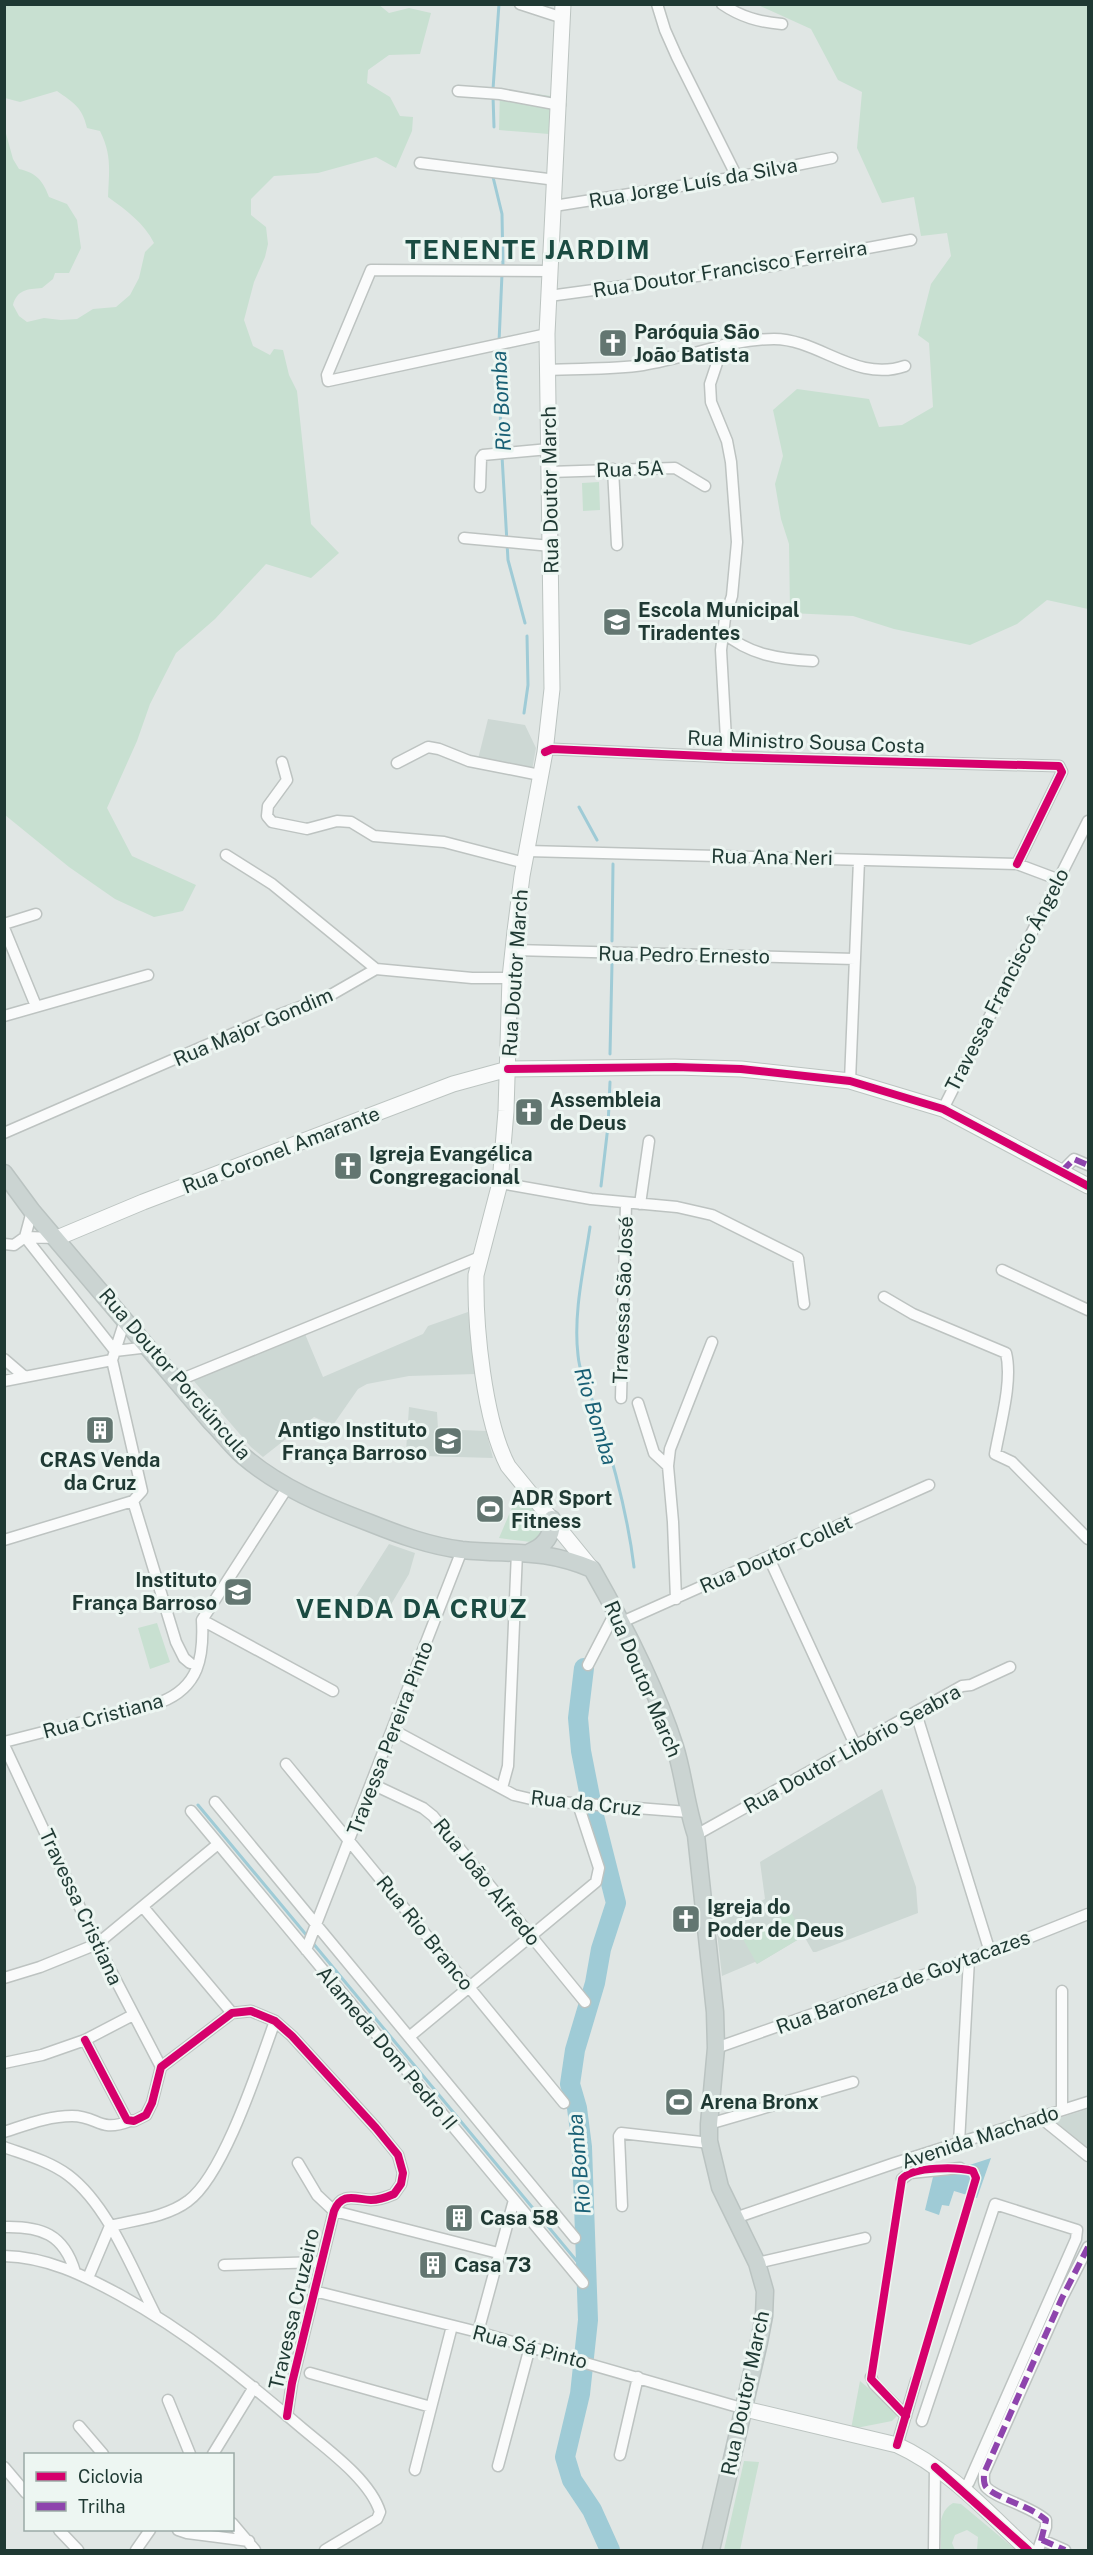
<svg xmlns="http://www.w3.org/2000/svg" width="1093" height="2555" font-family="'Public Sans',sans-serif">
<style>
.built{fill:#cdd8d4}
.green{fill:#c8e0d1}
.water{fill:#9fcbd6}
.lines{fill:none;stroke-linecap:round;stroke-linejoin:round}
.stream{stroke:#9fcbd6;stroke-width:3}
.river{stroke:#9fcbd6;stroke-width:20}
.minor-tunnel{stroke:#b9c3c1;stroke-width:10;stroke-dasharray:10 5;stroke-linecap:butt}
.minor-casing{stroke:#bdc3c1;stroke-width:13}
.secondary-casing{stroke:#bcc4c1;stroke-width:17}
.primary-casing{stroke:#bac3c1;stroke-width:19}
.minor{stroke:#fafbfb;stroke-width:10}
.secondary{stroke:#fafbfb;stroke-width:15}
.primary{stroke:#cbd4d2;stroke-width:16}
.quiet{stroke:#8e44ad;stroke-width:6;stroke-dasharray:12 6;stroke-linecap:butt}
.cycleway-casing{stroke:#edf6f2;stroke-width:11}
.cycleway{stroke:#d6006c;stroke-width:8}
.labels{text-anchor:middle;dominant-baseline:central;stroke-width:6;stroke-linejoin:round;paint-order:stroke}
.street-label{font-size:20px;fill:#1f3933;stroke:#edf6f2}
.poi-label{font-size:20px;font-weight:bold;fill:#1f3933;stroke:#edf6f2;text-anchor:start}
.water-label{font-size:21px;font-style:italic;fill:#196075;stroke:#edf6f2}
.district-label{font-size:26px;font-weight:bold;letter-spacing:1.5px;fill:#1b4b42;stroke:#edf6f2}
</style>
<rect width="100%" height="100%" fill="#e0e6e4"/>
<!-- built -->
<path class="built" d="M488 719 525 725 536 748 532 770 478 759Z
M468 1312 476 1374 409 1376 367 1384 358 1389 333 1425 314 1417 263 1457 251 1447 193 1380 305 1334 323 1377 423 1334 428 1326Z
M409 1407 437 1412 438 1429 486 1431 493 1458 423 1456 406 1451Z
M389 1544 415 1553 409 1574 383 1618 353 1601Z
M882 1789 916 1887 918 1913 816 1952H813L804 1936 757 1964 755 1962 722 1976 716 1924 765 1899 760 1862Z
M1088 2109V2150L1055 2121 1056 2119Z"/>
<!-- green -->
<path class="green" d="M378 4 389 13 409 8 431 13 420 54 389 55 368 70 367 83 390 97 400 116 413 117 412 131 396 168 376 157 318 173 274 176 251 199V215L266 227 268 244 265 257 254 282 244 320 253 346 270 355 274 349 283 350 289 375 297 391 311 524 339 553 311 578 266 564 215 619 176 653 150 704 137 741 107 808 132 856 196 885 183 911 154 917 115 899 69 867 5 815V130L13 159 19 169C37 173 43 181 49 197L67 204 77 220 81 248 69 273H55L53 279 42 288C27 289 17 290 13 305L19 316 27 322 44 318 61 320 77 319 93 309 116 307 130 295 139 278 145 252 154 243C144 223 126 210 108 197 109 171 112 155 100 131L87 128C82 107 74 103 57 91L20 102 5 98V5Z
M758 5H1088V609L1047 600 1017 624 970 645 894 629 853 616 790 613 789 544 781 519 775 484 783 456 773 410 797 389 869 399 879 427 902 425 933 407 929 343 918 335 931 284 951 256 947 233 921 236 914 197 882 203 857 148 862 92 838 80 811 29Z
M500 89 551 96 549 134 499 130Z
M599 482 600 510 583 511 582 483Z
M520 1489 544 1517 546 1526 539 1540 531 1542 499 1538Z
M157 1623 170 1662 150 1669 138 1628Z
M791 1912 804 1936 757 1964 743 1939Z
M860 2381 899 2414 892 2421 851 2429Z
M744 2461 759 2462 740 2550H724Z
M953 2503 961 2504 1016 2550H977L978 2537 967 2530 955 2535 952 2543 955 2550H941C941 2533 936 2513 953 2503Z"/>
<!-- water -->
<path class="water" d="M991 2158 977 2198 954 2191 949 2206 942 2205 939 2215 925 2210 933 2177Z"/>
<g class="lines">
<!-- stream -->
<path class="stream" d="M493 89 499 4
M493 96 494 127
M493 177 502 214 503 267
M499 342 502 274
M499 348 501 450
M502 456 508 560 525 623
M524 713 528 685 527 636
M579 807 597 840
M612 941 613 864
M610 1054 612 964
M601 1186 608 1126 610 1082
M590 1227C584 1268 573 1313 578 1355 580 1378 593 1398 600 1420 615 1468 628 1517 634 1567
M198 1805 308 1937
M312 1942 585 2271"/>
<!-- river -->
<path class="river" d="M584 1668 578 1718 581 1751 593 1812 616 1903 601 1949 595 1983 575 2050 570 2084 577 2108 582 2147 588 2320 580 2394 565 2457 572 2480 592 2510 610 2550"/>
<!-- minor-tunnel -->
<path class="minor-tunnel" d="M871 2377 902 2179
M916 2381 976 2178 975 2171 960 2168"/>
<!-- minor casing -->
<g class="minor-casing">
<path id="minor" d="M520 4 563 18
M657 4 665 30 677 57 737 177
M722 4C741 17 759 22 782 24
M458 91 500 94 560 105
M420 163 556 180
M554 206 737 177 832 158
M549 296 771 266 911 240
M547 334 328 381 327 375 371 270 551 271
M723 345 710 384 711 402 727 441 731 462 737 542 732 596 725 618 721 650 727 757
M547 370C579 368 611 370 643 365 687 358 729 339 774 339 819 339 856 383 905 366
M613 469 617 545
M549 472 675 468 705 486
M480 487 481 458 483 455 549 449
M464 538 551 546
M723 632C749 655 779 659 813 661
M545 752 552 749 727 757 1059 766 1062 772 1017 864
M282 762 287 780 268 806 267 816 272 822 307 829 337 821 351 822 374 836 444 842 525 863
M397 763 428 747 439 749 469 761 540 775
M527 851 1017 864 1057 879
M226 855 272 884 376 969
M4 924 36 914
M4 928 36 1006
M514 950 855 959
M4 1016 148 975
M850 1081 859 860
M943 1109 1088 821
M4 1133 262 1021 329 996 376 969 472 978H510
M1062 1171 1074 1159 1088 1165
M500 1183 591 1199 677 1207 712 1215 798 1258 804 1304
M640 1204 649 1141
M32 1211 25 1237 57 1238
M4 1244 14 1245 25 1237 115 1351 112 1360 142 1491 133 1501 176 1642 184 1658 190 1663
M1002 1270 1088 1310
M884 1297 913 1314 1006 1353C1013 1381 1000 1425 995 1454L1012 1462 1088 1539
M125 1320 115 1351 149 1347
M4 1359 25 1377
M4 1381 112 1360
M177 1381 480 1257
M621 1398 626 1203
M638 1403 654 1453 668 1466 673 1522 676 1599
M668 1466 670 1449 712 1342
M4 1540 133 1501
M769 1558 856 1747
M202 1620 333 1691
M622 1622 929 1485
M588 1665 616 1611
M916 1713 990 1952
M393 1730 514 1795 535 1800 688 1812
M4 1742 161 1702C199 1687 204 1657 202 1620L287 1488
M4 1745 97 1944 161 2067
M286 1764 564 2103
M372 1784 423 1808 433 1816 585 2002
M502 1788 508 1766 517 1552
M215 1802 575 2238
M191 1811 583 2283
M696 1835 962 1686 971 1685 1010 1667
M143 1907 232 2013
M306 1950 462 1550
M4 1978 40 1967 97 1944 218 1844
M409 2037 596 1882 599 1868 578 1804
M85 2040 127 2120 134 2121 146 2115 152 2103 161 2067 232 2013 251 2011 275 2021 292 2036 376 2128 398 2155 403 2173 401 2184 394 2194C387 2197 379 2200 371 2200 354 2199 342 2192 334 2211L292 2383 287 2416
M716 2048 1028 1938 1088 1914
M4 2063 42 2055 85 2040 133 2015
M1062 2110V1991
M1041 2118 1088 2156
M709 2124 853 2082
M4 2132C26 2125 48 2116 72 2116 99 2116 98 2133 130 2121
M959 2143 969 1959
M4 2147C26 2155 49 2161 68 2175 108 2205 132 2269 155 2314
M298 2163 317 2195 334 2211 498 2253
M902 2179 910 2173 960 2168
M622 2206 619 2136 621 2133 710 2143
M735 2218 895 2163 1088 2102
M4 2227C41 2226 64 2234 75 2272
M4 2256C47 2257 83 2275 120 2295 189 2333 243 2378 303 2429 328 2450 370 2480 380 2512L377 2519 325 2550
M757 2263 865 2238
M224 2265 321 2262
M88 2278 110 2226C135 2220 167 2217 188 2201 224 2175 259 2065 275 2021
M314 2291 478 2332 745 2409
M478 2332 514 2200
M310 2373 431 2407
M871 2377 874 2384 906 2416
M168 2400 190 2454
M922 2421 995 2204 1077 2230 1076 2239 969 2482 963 2490
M79 2426 103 2454
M897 2445 916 2381
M213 2454 254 2387
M620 2455 638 2377
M498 2466 530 2347
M4 2467 26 2493
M415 2470 452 2326
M232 2523 255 2550
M59 2530 78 2550
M178 2530 187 2533 249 2541
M1042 2540 1065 2550
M136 2550 150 2530
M934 2550 935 2467
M1038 2550 1046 2527V2520C1031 2506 995 2498 986 2487 983 2483 984 2478 984 2473L1062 2298 1088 2247"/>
</g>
<!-- secondary casing -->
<g class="secondary-casing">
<path id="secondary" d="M563 4 547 334 552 689 545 752 522 876 515 931 510 978 506 1111 500 1183 476 1275C475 1327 484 1420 508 1466L592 1569
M57 1238 143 1202 453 1084 508 1069 675 1067 741 1069 850 1081 943 1109 1088 1186
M745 2409 897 2445C948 2468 988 2513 1028 2550"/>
</g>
<!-- primary casing -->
<g class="primary-casing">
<path id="primary" d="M4 1173 32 1211 211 1422C222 1433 231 1445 242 1455 280 1488 325 1506 370 1523 400 1535 430 1546 462 1550 512 1555 542 1548 592 1569 624 1625 655 1685 675 1747 684 1776 686 1806 696 1835L715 2012 716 2048 709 2124V2141L720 2187 757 2263 765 2291 764 2316 759 2342 711 2550
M530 1552C545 1546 553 1535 552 1519"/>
</g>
<!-- minor -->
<use href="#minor" class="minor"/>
<!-- secondary -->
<use href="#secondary" class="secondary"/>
<!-- primary -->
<use href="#primary" class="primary"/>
<!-- quiet -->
<path class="quiet" d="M4 830H6
M1062 1171 1074 1159 1088 1165
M1042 2540 1065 2550
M1041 2541 1046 2520C1031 2506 995 2498 986 2487 983 2483 984 2478 984 2473L1062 2298 1088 2247"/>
<!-- cycleway casing -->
<g class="cycleway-casing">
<path id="cycleway" d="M545 752 552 749 727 757 1059 766 1062 772 1017 864
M508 1069 675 1067 741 1069 850 1081 943 1109 1088 1186
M85 2040 127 2120 134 2121 146 2115 152 2103 161 2067 232 2013 251 2011 275 2021 292 2036 376 2128 398 2155 403 2173 401 2184 394 2194C387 2197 379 2200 371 2200 354 2199 342 2192 334 2211L292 2383 287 2416
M897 2445C923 2356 950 2267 976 2178L973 2171C958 2167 913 2166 902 2179L871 2379 906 2416
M935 2467 1028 2550"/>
</g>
<!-- cycleway -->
<use href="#cycleway" class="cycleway"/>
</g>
<!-- icons -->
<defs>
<g id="church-square" transform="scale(1.5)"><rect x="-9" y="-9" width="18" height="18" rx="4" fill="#637671" stroke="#edf6f2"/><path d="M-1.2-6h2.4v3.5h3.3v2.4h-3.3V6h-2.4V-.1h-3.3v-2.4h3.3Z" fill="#fff"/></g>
<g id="school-square" transform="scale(1.5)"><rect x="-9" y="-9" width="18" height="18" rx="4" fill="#637671" stroke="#edf6f2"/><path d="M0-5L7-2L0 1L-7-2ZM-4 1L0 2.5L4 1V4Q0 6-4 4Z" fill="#fff"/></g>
<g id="building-square" transform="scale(1.5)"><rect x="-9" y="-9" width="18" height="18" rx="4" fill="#637671" stroke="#edf6f2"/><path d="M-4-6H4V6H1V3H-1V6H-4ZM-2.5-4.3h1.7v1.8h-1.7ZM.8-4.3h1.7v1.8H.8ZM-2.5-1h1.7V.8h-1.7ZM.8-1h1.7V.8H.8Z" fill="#fff"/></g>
<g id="stadium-square" transform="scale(1.5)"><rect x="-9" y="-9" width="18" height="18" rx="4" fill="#637671" stroke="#edf6f2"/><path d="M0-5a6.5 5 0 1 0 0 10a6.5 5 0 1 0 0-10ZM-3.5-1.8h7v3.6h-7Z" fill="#fff"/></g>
</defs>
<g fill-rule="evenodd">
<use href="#church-square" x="613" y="343"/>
<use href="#school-square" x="617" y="622"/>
<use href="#church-square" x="529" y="1112"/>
<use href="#church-square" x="348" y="1166"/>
<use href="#building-square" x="100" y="1430"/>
<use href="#school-square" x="448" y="1441"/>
<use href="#stadium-square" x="490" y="1509"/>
<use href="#school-square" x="238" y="1592"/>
<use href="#church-square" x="686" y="1919"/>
<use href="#stadium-square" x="679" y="2102"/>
<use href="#building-square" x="459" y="2218"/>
<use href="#building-square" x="433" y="2265"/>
</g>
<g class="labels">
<!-- street labels -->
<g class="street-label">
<text transform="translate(693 183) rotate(-10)">Rua Jorge Luís da Silva</text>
<text transform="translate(730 269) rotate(-9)">Rua Doutor Francisco Ferreira</text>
<text transform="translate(630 469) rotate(-2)">Rua 5A</text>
<text transform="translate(550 490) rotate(-91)">Rua Doutor March</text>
<text transform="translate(806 742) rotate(2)">Rua Ministro Sousa Costa</text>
<text transform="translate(772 857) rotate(1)">Rua Ana Neri</text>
<text transform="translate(684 955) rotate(1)">Rua Pedro Ernesto</text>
<text transform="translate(515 973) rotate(-86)">Rua Doutor March</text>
<text transform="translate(1007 980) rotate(-63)">Travessa Francisco Ângelo</text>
<text transform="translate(253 1027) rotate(-23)">Rua Major Gondim</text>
<text transform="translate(281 1150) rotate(-21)">Rua Coronel Amarante</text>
<text transform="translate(623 1300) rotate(-88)">Travessa São José</text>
<text transform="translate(175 1374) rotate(49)">Rua Doutor Porciúncula</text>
<text transform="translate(776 1554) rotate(-24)">Rua Doutor Collet</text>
<text transform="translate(643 1679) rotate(67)">Rua Doutor March</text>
<text transform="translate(103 1716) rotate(-15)">Rua Cristiana</text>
<text transform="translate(390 1738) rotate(-69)">Travessa Pereira Pinto</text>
<text transform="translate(852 1749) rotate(-29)">Rua Doutor Libório Seabra</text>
<text transform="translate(586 1803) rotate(6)">Rua da Cruz</text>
<text transform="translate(487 1882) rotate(51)">Rua João Alfredo</text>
<text transform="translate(81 1907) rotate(65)">Travessa Cristiana</text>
<text transform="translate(425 1933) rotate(51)">Rua Rio Branco</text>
<text transform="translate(903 1982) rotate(-20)">Rua Baroneza de Goytacazes</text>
<text transform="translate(387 2048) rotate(50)">Alameda Dom Pedro II</text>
<text transform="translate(980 2137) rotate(-18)">Avenida Machado</text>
<text transform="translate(294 2309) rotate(-77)">Travessa Cruzeiro</text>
<text transform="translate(530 2347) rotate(15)">Rua Sá Pinto</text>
<text transform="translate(745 2393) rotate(-78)">Rua Doutor March</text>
</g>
<!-- poi labels -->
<g class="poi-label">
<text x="634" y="332">Paróquia São<tspan x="634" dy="23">João Batista</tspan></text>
<text x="638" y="610">Escola Municipal<tspan x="638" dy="23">Tiradentes</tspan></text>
<text x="550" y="1100">Assembleia<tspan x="550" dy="23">de Deus</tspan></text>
<text x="369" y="1154">Igreja Evangélica<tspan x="369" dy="23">Congregacional</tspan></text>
<text x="427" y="1430" text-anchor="end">Antigo Instituto<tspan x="427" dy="23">França Barroso</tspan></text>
<text x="100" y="1460" text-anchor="middle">CRAS Venda<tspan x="100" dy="23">da Cruz</tspan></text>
<text x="511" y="1498">ADR Sport<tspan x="511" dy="23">Fitness</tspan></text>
<text x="217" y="1580" text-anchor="end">Instituto<tspan x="217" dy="23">França Barroso</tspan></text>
<text x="707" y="1907">Igreja do<tspan x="707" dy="23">Poder de Deus</tspan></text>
<text x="700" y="2102">Arena Bronx</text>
<text x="480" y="2218">Casa 58</text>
<text x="454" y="2265">Casa 73</text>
</g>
<!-- water labels -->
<g class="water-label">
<text transform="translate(501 401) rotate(-93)">Rio Bomba</text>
<text transform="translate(596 1416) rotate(73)">Rio Bomba</text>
<text transform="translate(579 2164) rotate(-95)">Rio Bomba</text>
</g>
<!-- district labels -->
<g class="district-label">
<text x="528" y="249">TENENTE JARDIM</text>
<text x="412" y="1608">VENDA DA CRUZ</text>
</g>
</g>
<!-- border -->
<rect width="1093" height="2555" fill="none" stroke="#1f3933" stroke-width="12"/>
<!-- legend -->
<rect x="24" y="2453" width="210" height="78" fill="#edf6f2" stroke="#9baaa6" stroke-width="1.5"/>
<rect x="36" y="2472" width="30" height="9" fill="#d6006c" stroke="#9baaa6" stroke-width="1.5"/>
<text x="78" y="2483" font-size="18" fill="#1f3933">Ciclovia</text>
<rect x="36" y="2502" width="30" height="9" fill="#8e44ad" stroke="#9baaa6" stroke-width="1.5"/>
<text x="78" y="2513" font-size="18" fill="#1f3933">Trilha</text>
</svg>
